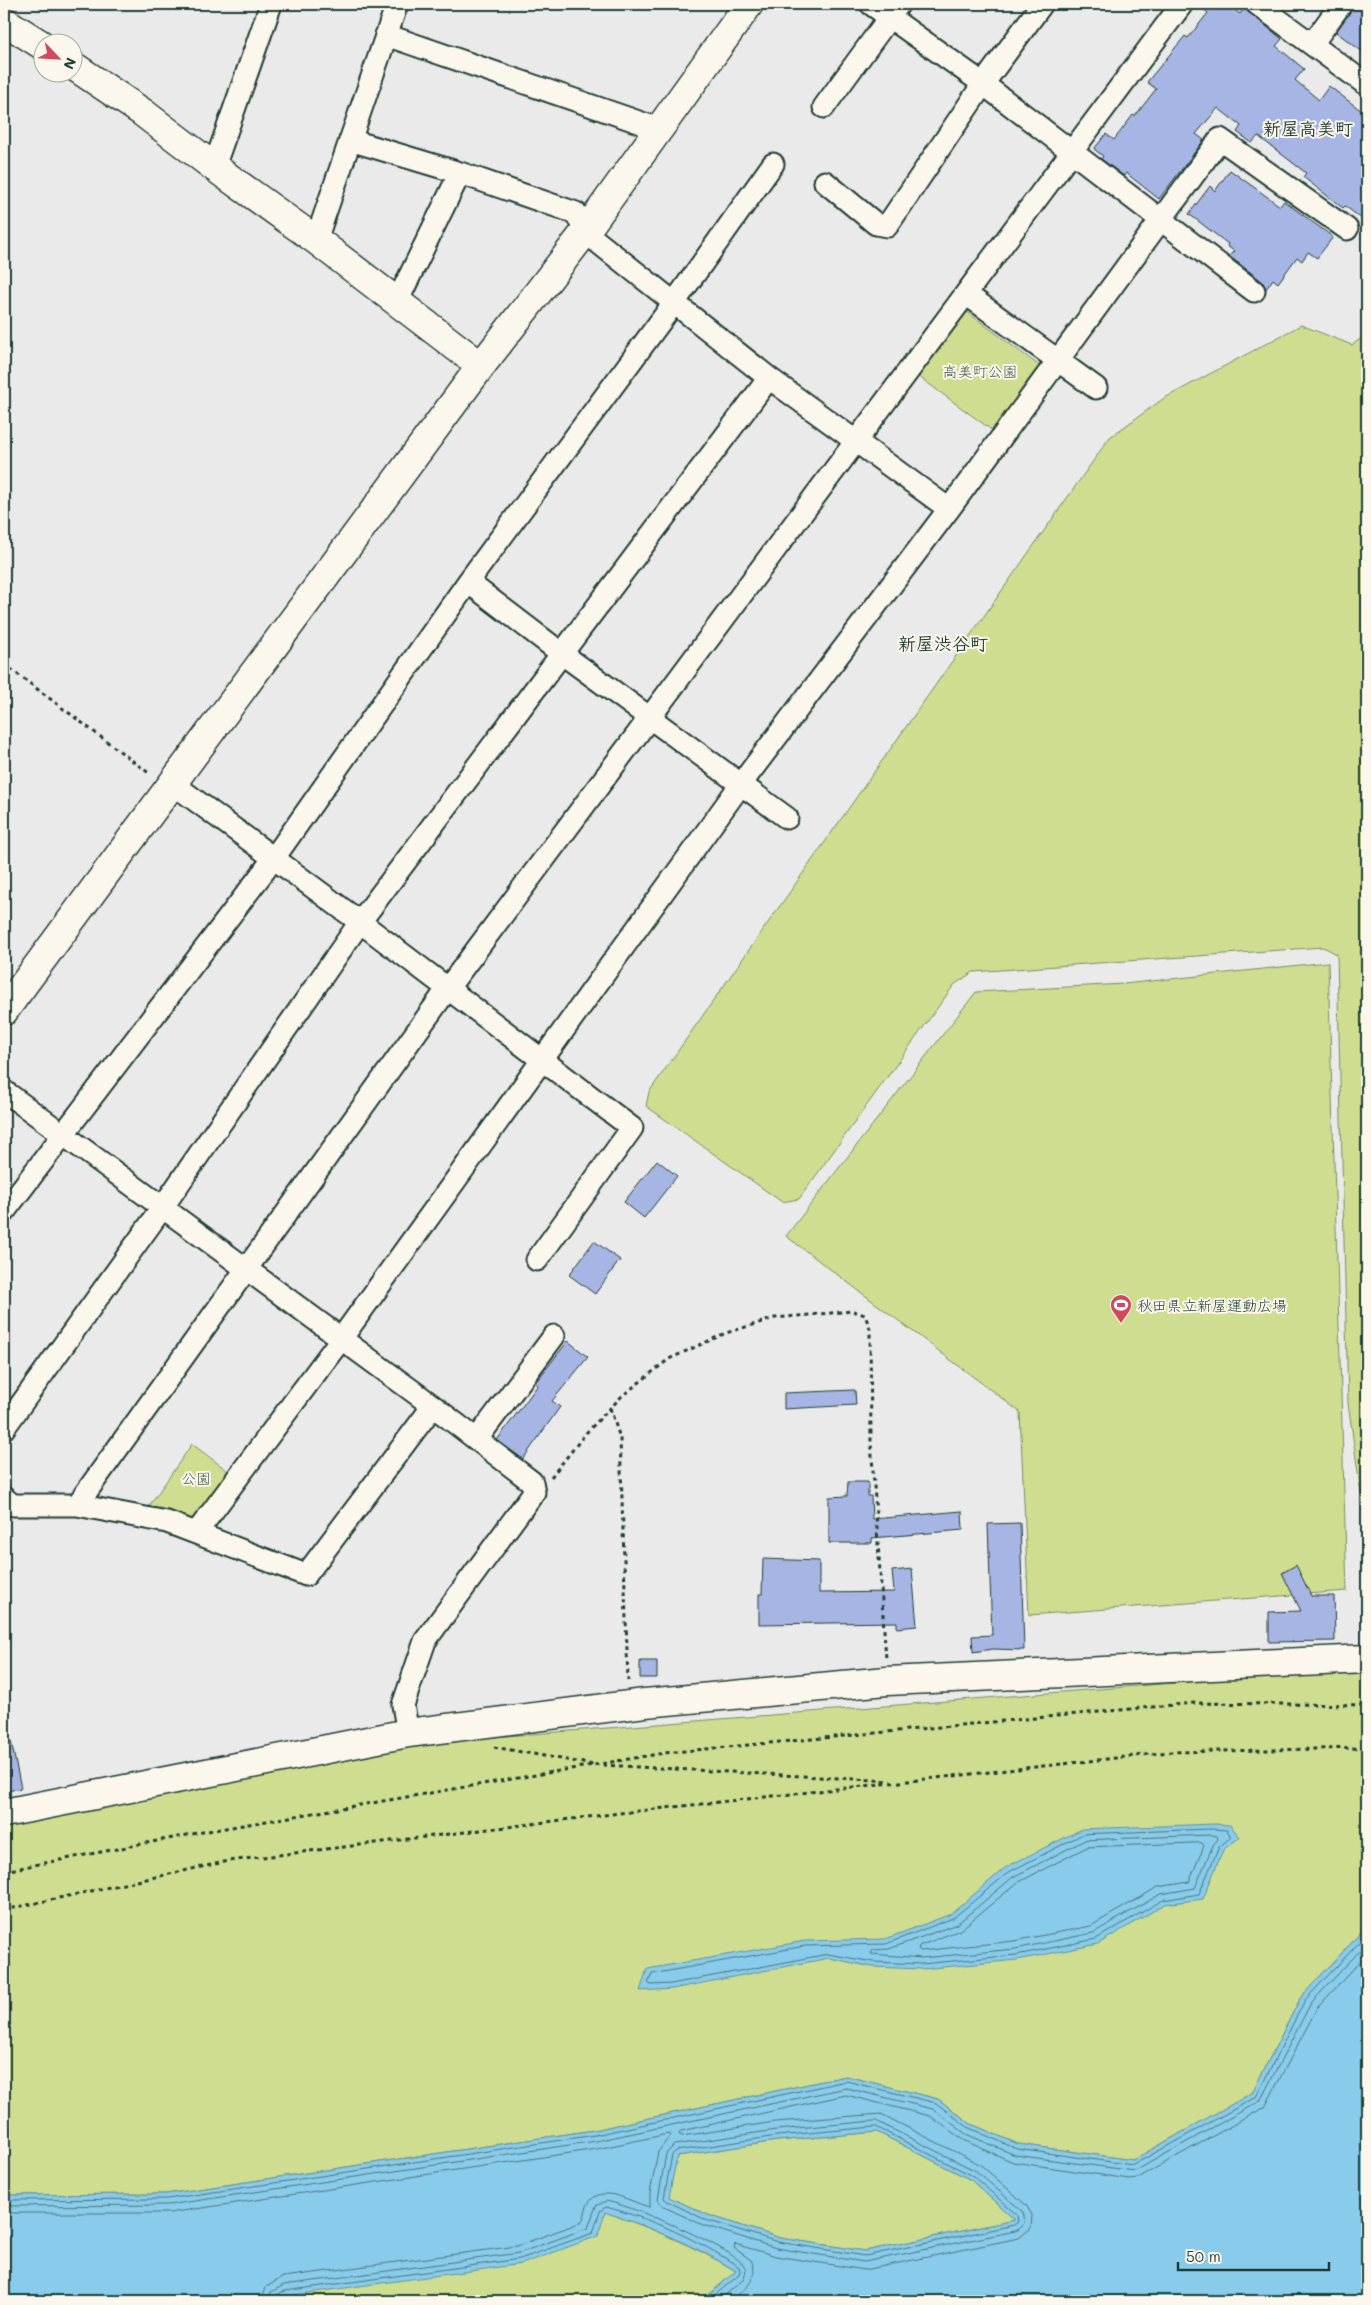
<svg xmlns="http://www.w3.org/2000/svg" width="1371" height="2305" font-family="Mali,'Klee One',sans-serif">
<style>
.green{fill:#cfdd90;stroke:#778d62}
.water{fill:#89cbea;stroke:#5f92a1;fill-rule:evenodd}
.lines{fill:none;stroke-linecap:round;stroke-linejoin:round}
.shore{stroke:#49767d;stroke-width:1}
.building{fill:#a6b5e4;stroke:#1f3d34}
.street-casing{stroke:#1f3d34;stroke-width:25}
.secondary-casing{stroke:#1f3d34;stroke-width:31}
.path{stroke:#1f3d34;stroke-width:3;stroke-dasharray:4 4;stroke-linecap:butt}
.street{stroke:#fbf7ec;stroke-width:21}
.secondary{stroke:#fbf7ec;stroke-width:28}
.labels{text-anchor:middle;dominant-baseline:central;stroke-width:4;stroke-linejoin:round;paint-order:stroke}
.park-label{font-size:15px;fill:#425d46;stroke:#fbf7ec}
.poi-label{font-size:15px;fill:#1f3d34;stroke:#fbf7ec;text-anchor:start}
.quarter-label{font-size:18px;font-weight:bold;fill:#1f3d34;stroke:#fbf7ec}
</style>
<rect width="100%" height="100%" fill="#eaeaea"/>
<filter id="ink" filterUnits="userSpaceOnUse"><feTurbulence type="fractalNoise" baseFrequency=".02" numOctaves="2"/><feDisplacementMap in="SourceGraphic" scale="10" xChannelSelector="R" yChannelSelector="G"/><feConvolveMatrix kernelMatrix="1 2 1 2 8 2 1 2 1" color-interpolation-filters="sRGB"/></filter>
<g filter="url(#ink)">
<!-- green -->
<path class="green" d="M966 311 1041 367 993 431 918 376Z
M1301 325 1352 345 1367 334V1534L1348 1403 1337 954 1323 947 973 972 954 985 799 1199 782 1202 646 1106 649 1092 1110 437 1163 399Z
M1328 962 1347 1591 1029 1615 1020 1412 786 1236 976 992 1124 984Z
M192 1444 228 1471 191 1523 147 1509Z
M1367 1674V1926L1301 1997 1252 2093 1133 2160 1018 2144 971 2124 938 2099 846 2076 594 2130 166 2194 4 2195V1827L431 1742 1263 1676Z
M877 2132 971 2180 1015 2220 865 2251 780 2238 708 2215 668 2197 677 2156 777 2141Z
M605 2212C651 2228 694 2246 736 2271L705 2298 678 2301H276L286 2296Z"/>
<!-- water -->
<path class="water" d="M1214 1824 1230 1825 1240 1837 1223 1850 1203 1899 1165 1904 1098 1944 1017 1960 922 1969 872 1967 829 1958 672 1989 640 1991 647 1969 805 1941 885 1939 951 1914 1006 1867 1082 1829Z
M1367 1926V2301H678L705 2298 736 2271C695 2245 651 2228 605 2212L598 2236 522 2264 286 2296 276 2301H4V2195L166 2194 594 2130 846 2076 938 2099 971 2124 1018 2144 1133 2160 1252 2093 1301 1997ZM877 2132 971 2180 1015 2220 865 2251 780 2238 708 2215 669 2197 677 2156 777 2141Z"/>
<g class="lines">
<!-- shore -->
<path class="shore" d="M1213 1829 1227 1830 1231 1837 1219 1847 1199 1894 1163 1900 1096 1939 1016 1955 921 1964 873 1962 828 1954 671 1984 651 1985 648 1983 652 1974 805 1946 886 1944 953 1918 1009 1872 1083 1834Z
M1213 1835 1217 1836 1218 1839 1213 1845 1195 1888 1161 1894 1093 1933 1015 1949 922 1958 871 1954 873 1950 889 1949 957 1924 1013 1877 1085 1840Z
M1202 1843 1204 1846 1189 1882 1158 1887 1091 1926 1014 1941 921 1951 918 1949 919 1946 960 1930 1017 1883 1087 1847Z
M876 2121 976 2171 1022 2211C1027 2220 1024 2228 1015 2231L864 2262 776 2248 703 2225 664 2207 658 2200 666 2154 674 2145 776 2130Z
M876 2127 973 2176 1017 2215 1018 2222 1014 2225 865 2256 778 2242 706 2220 667 2201 664 2198 672 2155 676 2151 777 2136Z
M4 2200 167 2199 595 2135 846 2081 936 2103 969 2128 1017 2149 1133 2165 1256 2097 1305 2000 1367 1934
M4 2206 168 2205 596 2141 846 2088 933 2109 966 2134 1015 2155 1135 2171 1260 2101 1311 2003 1367 1943
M4 2213H169L597 2149 668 2134 671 2135 658 2152 650 2193V2207C633 2204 601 2181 588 2204 585 2209 585 2217 582 2222L517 2246 283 2277 266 2287 261 2301
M268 2301 271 2292 284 2285 519 2253 588 2228 596 2206 606 2201C629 2205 739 2249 746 2269L744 2279 718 2301
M275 2301 276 2295 285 2291 520 2259 593 2233 600 2211 606 2207C652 2219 699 2240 739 2267L740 2271 739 2275 708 2301
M730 2301C743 2290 761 2280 751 2260L734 2248 735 2244 776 2256 865 2270 1019 2238 1031 2228 1032 2215 1026 2205 981 2165 881 2114 775 2122 682 2136 679 2134 681 2131 846 2095 930 2116 963 2140 1013 2162 1129 2179 1138 2178 1265 2107 1317 2008 1367 1954"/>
</g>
<!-- building -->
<path class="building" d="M1197 4H1227L1240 14 1244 8 1282 39 1276 46 1304 69 1295 80 1319 100 1329 86 1367 115V223L1345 206 1343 208 1303 177 1306 173 1258 136 1252 143 1237 132 1241 126 1218 108 1196 134 1204 140 1159 199 1126 173 1124 176 1101 159 1103 156 1094 149 1106 134 1114 140 1133 115 1135 116 1156 89 1147 82 1185 36 1188 38 1208 13Z
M1353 4H1367V55L1336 32 1351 11Z
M1230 170 1280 206 1284 201 1333 237 1317 258 1308 252 1302 261 1297 257 1278 283 1273 279 1266 289 1262 281 1229 256 1234 251 1227 246 1228 244 1189 214 1210 186 1215 191Z
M657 1160 677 1176 644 1218 624 1202Z
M594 1241 620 1260 595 1294 569 1275Z
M568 1341 588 1357 552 1401 560 1407 523 1459 497 1440 538 1385 535 1383Z
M855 1390 856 1405 784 1409V1393Z
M848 1482H868V1496H871L872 1519 962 1511 963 1530 872 1538V1543H829V1497L847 1496Z
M1020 1523 1024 1650 993 1649 973 1652 972 1636 992 1635 988 1524Z
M763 1559 819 1561V1593L894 1592 892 1571 912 1569 917 1626 897 1628V1622L759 1624V1594H762Z
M1296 1565 1311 1596H1334L1335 1641 1269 1642V1612L1301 1611 1282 1573Z
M640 1661H657V1678H640Z
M11 1741 21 1788 4 1792V1742Z"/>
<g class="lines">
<!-- street casing -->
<g class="street-casing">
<path id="street" d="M871 4 978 80 1254 291
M1257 4 1367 85
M386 35 659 129
M1312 44 1341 4
M824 107 899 4
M350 140 460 173 576 213 585 232 769 378 949 509
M214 167 271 4
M825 182 876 224 887 226 983 84 1042 4
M316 240 397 4
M966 294 1096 388
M397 302 460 173
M468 582 561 653 787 818
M172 783 360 922 632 1128 537 1260
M4 1091 433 1406 532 1482 534 1492 425 1641 403 1705 408 1733
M4 1212 274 858 468 582 674 303 773 164
M4 1428 162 1208 360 922 769 378
M477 1439 554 1336
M4 1498 13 1505H77L167 1522 306 1575 433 1406
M77 1505 448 988 1182 4
M197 1532 341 1339 741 784 949 509 1220 139 1347 229"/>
</g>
<!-- secondary casing -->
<g class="secondary-casing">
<path id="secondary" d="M4 21 42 45
M72 65 142 112 214 167 316 240 481 366
M4 1011 481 366 585 232 749 4
M4 1813 408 1733 645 1703 887 1681 1367 1659"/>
</g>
<!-- path -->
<path class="path" d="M4 664 150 774
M610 1408 620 1438 628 1681
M551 1477 586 1433 622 1396 669 1359 726 1333 775 1318 853 1311 865 1315 870 1329 871 1442 886 1659
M494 1747 594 1765
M603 1765 891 1781
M4 1871 208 1831 664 1753 1195 1703 1367 1705
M4 1910 229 1861 620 1813 1170 1752 1367 1748"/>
<!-- street -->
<use href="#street" class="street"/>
<!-- secondary -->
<use href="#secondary" class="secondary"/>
</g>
</g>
<!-- icons -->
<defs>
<g id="stadium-pin" transform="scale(1.125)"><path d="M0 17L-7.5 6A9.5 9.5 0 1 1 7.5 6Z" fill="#d1495b" stroke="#fbf7ec"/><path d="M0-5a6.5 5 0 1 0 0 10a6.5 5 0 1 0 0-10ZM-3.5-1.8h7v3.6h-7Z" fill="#fff"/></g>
</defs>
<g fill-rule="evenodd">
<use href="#stadium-pin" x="1121" y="1305"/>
</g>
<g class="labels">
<!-- park labels -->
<g class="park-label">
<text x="980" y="371">高美町公園</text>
<text x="196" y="1478">公園</text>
</g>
<!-- poi labels -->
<g class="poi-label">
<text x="1137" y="1305">秋田県立新屋運動広場</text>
</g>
<!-- quarter labels -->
<g class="quarter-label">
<text x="1308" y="128">新屋高美町</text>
<text x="943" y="643">新屋渋谷町</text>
</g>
</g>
<!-- margin -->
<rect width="1371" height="2305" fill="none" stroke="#fbf7ec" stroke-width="20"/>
<rect x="10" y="10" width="1351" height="2285" fill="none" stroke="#1f3d34" stroke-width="2" filter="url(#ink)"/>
<!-- north arrow -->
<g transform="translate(58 58) rotate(115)"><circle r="24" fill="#fbf7ec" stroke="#a3ada2"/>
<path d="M0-4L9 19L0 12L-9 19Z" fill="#d1495b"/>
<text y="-8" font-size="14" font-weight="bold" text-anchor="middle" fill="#1f3d34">N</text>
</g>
<!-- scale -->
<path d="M1178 2262v8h151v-8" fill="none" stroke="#1f3d34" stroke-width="2.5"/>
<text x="1186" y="2262" font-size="15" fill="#1f3d34" stroke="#fbf7ec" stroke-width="4" paint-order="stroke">50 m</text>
</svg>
